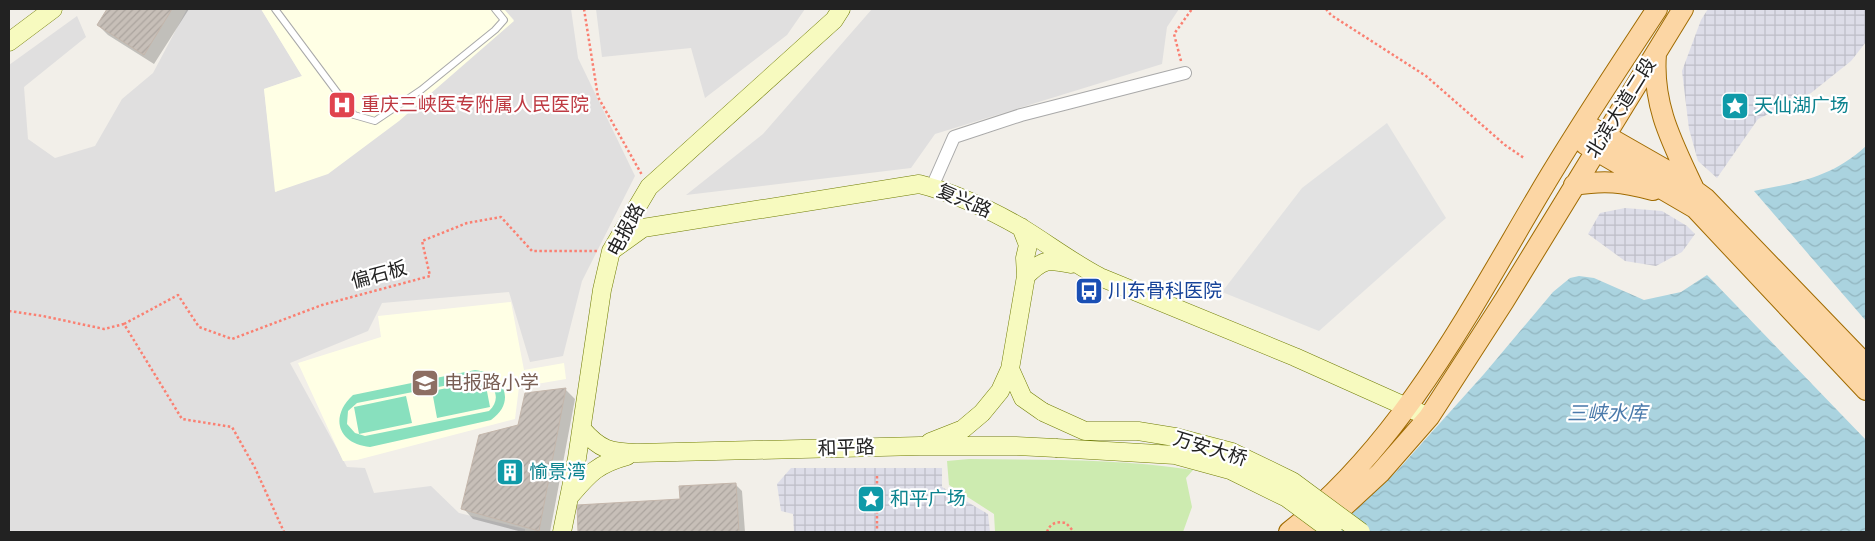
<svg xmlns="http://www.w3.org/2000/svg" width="1875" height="541" font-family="Signika,'Noto Sans SC',sans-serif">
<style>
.residential{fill:#e0dfdf}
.education{fill:#ffffe5}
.grass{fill:#cdebb0}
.pitch{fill:#88e0be;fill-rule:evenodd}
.parking{fill:#e2e2e2}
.plaza{fill:url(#plaza-grid)}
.water{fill:url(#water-waves)}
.shadow{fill:#0003}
.building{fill:url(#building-hatch);stroke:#c4b6ab}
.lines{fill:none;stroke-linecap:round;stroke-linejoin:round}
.lane-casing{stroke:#a9a9a9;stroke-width:8}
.street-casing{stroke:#a9a9a9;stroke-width:14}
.secondary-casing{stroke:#707d05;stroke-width:19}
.primary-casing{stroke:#a06b00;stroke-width:22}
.path{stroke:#fa8072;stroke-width:2.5;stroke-dasharray:2.5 2.5;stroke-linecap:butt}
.lane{stroke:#fff;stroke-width:6}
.street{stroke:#fff;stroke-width:12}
.secondary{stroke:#f7fabf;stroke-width:18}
.primary{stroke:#fcd6a4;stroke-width:20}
.secondary-bridge-casing{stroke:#707d05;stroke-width:19;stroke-linecap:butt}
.secondary-bridge{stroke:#f7fabf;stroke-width:18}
.labels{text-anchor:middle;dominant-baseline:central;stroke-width:4.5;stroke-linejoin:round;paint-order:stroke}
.health-label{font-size:19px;fill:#be3a42;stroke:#fff;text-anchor:start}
.culture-label{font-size:19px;fill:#0d838f;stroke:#fff;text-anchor:start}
.street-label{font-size:19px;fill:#222;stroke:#fff}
.transit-label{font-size:19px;fill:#164399;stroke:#fff;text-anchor:start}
.education-label{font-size:19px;fill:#785e54;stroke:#fff;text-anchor:start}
.water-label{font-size:20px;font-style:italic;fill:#4a7aab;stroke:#fff}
</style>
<defs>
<pattern id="plaza-grid" width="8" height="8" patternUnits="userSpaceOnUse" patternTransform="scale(1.25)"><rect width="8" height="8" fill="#dddde8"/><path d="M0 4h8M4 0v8" fill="none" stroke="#bdbdc7"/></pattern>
<pattern id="water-waves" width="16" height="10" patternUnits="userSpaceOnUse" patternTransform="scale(1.25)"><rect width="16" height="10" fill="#aad3df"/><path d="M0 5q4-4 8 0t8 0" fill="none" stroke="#92b5bf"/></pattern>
<pattern id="building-hatch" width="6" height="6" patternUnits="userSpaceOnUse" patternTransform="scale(1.25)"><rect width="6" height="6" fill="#c7bfb8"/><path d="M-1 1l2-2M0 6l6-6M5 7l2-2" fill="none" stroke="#aba49e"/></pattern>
</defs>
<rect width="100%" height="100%" fill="#f2efe9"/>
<!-- residential -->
<path class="residential" d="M187 9H261L302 76 264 89 276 192 514 20 504 9H571L578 58 635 176 582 281 563 356 530 362 509 292 382 303 368 331 290 363 347 467 365 468 374 493 431 486 459 513 525 529V532H9V65L77 16 86 37 24 87 28 139 55 158 95 146 122 99 153 73Z
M596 9H805L787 35 705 98 691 48 602 57Z
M872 9H1179L1167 27 1162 64 935 134 911 168 686 195 763 134Z"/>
<!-- education -->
<path class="education" d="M261 9H504L514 21 399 121 328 174 275 192 264 89 302 76Z
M511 302 524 370 564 363 566 379 519 387 515 419 357 460 343 461 298 363 381 337 378 316Z"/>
<!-- grass -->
<path class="grass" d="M969 459C1044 460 1118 458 1193 470L1186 478 1192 507 1183 532H995L994 514 949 485 947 461Z"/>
<!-- pitch -->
<path class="pitch" d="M475 370C504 373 517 402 491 420L370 447C338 444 329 417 353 395ZM479 379 483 381 432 391 437 418 490 407 485 381C497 388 500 401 489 411L365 436 355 433 347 424 348 411 357 403Z
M406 396 412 423 359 434 354 407Z"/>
<!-- parking -->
<path class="parking" d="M1387 123 1446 218 1319 331 1222 292 1302 188Z"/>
<!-- plaza -->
<path class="plaza" d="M1708 9H1866V42L1851 61 1811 93 1758 119 1717 178 1698 161 1689 129 1682 71 1701 20Z
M1625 208 1662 211 1687 226 1695 234 1682 252 1656 266 1625 261 1588 234 1600 213Z
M791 468H942V487L988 514 990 532H794L793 514 781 511 777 484Z"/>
<!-- water -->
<path class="water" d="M1866 146V321L1754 191C1799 182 1831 178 1866 146Z
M1707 275 1866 440V532H1328L1397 471 1484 374 1553 292 1570 278 1579 276 1594 278 1644 300 1681 292Z"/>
<!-- shadow -->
<path class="shadow" d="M108 9H189L154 64 108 35 98 25Z
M565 389 575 399 550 532H522L473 519 463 508 519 426Z
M735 484 742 491 745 532H579L578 506 682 500Z"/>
<!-- building -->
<path class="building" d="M107 9H172L144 55 97 25Z
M566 388 539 531 461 509 479 435 518 425 525 393Z
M736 483 739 532H578L577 505 680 499 679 486Z"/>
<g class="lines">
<!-- lane casing -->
<g class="lane-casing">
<path id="lane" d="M275 9 354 115 375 121 421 90 495 30 504 20 495 9"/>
</g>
<!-- street casing -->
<g class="street-casing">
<path id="street" d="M932 187 954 137 1021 115 1185 73"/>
</g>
<!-- secondary casing -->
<g class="secondary-casing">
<path id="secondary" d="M9 42 53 9
M611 251 643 228 919 184C955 193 989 209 1022 228 1048 244 1073 263 1100 277L1295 357 1429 417
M1026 276C1043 259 1048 259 1071 264
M1010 369 1023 398 1043 412
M582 429C600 450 610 452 637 453L920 446H1016L1056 448
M930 442 963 429 982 413 1000 391 1010 369 1026 276 1025 258 1028 245 1021 227
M570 496C589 474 597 464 627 456
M562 532 577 458 602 290 611 251 649 187 834 20 841 9"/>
</g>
<!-- primary casing -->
<g class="primary-casing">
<path id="primary" d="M1656 54C1652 105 1672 142 1693 187
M1594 129 1671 173 1705 198 1866 365
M1585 144 1695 208 1866 390
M1574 185C1606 180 1621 182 1653 190
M1289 532C1401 444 1468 314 1539 194 1576 131 1617 70 1657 9
M1316 532 1380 473 1429 417 1504 301 1683 9"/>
</g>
<!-- path -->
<path class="path" d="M584 9 598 97 642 175
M1326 9 1331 15 1426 76 1505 145 1524 158
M1181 61 1174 34 1192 9
M9 311 43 316 104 329 124 324 182 419 232 427 255 468 284 532
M124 324 178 295 199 327 232 339 322 305 430 276 422 241 467 223 501 217 532 251H597
M877 476V532
M1047 532C1050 523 1057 521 1066 523L1074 532"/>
<!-- lane -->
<use href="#lane" class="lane"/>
<!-- street -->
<use href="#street" class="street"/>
<!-- secondary -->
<use href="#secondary" class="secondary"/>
<!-- primary -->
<use href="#primary" class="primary"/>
<!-- secondary-bridge casing -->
<g class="secondary-bridge-casing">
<path id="secondary-bridge" d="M1043 412 1085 431H1138L1175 437 1232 452 1292 481 1361 532
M1056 448 1175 455 1230 470 1287 498 1333 532"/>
</g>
<!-- secondary-bridge -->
<use href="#secondary-bridge" class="secondary-bridge"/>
</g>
<!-- icons -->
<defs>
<g id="hospital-square" transform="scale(1.4375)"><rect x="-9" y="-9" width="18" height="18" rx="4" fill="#e0444e" stroke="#fff"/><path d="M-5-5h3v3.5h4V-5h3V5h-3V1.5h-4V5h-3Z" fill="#fff"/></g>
<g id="sight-square" transform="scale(1.4375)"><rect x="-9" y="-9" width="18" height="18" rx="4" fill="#0f9aa8" stroke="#fff"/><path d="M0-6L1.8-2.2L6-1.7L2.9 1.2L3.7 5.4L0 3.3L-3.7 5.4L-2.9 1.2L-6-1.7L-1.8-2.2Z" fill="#fff"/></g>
<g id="bus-square" transform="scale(1.4375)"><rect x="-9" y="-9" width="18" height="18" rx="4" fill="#1a4fb4" stroke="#fff"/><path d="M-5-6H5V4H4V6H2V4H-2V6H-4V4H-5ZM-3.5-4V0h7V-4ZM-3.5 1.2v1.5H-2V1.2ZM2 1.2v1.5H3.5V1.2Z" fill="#fff"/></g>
<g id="school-square" transform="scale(1.4375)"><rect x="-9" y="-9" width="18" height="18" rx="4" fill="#8d6e63" stroke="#fff"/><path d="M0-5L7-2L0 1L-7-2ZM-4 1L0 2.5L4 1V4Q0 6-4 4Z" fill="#fff"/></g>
<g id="building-square" transform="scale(1.4375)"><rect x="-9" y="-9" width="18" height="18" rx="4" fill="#0f9aa8" stroke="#fff"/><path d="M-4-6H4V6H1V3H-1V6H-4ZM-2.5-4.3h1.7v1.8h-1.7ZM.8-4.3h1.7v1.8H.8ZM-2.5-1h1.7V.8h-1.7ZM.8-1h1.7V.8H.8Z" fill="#fff"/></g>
</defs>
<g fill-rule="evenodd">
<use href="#hospital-square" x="342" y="105"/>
<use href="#sight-square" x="1735" y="106"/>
<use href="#bus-square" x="1089" y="291"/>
<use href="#school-square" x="425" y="383"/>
<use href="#building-square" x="510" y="472"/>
<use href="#sight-square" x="871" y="499"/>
</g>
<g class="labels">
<!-- health labels -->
<g class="health-label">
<text x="361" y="105">重庆三峡医专附属人民医院</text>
</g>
<!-- culture labels -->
<g class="culture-label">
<text x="1754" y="106">天仙湖广场</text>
<text x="529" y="472">愉景湾</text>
<text x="890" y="499">和平广场</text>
</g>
<!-- street labels -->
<g class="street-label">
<text transform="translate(1621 108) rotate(-58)">北滨大道二段</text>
<text transform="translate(964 201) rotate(23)">复兴路</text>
<text transform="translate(626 230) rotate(-62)">电报路</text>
<text transform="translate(379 275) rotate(-15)">偏石板</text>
<text transform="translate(846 448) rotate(-2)">和平路</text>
<text transform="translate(1210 449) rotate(17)">万安大桥</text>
</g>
<!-- transit labels -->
<g class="transit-label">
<text x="1108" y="291">川东骨科医院</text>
</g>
<!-- education labels -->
<g class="education-label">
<text x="444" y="383">电报路小学</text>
</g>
<!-- water labels -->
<g class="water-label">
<text x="1607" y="413">三峡水库</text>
</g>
</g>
<!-- border -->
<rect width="1875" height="541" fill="none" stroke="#222222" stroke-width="20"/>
</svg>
